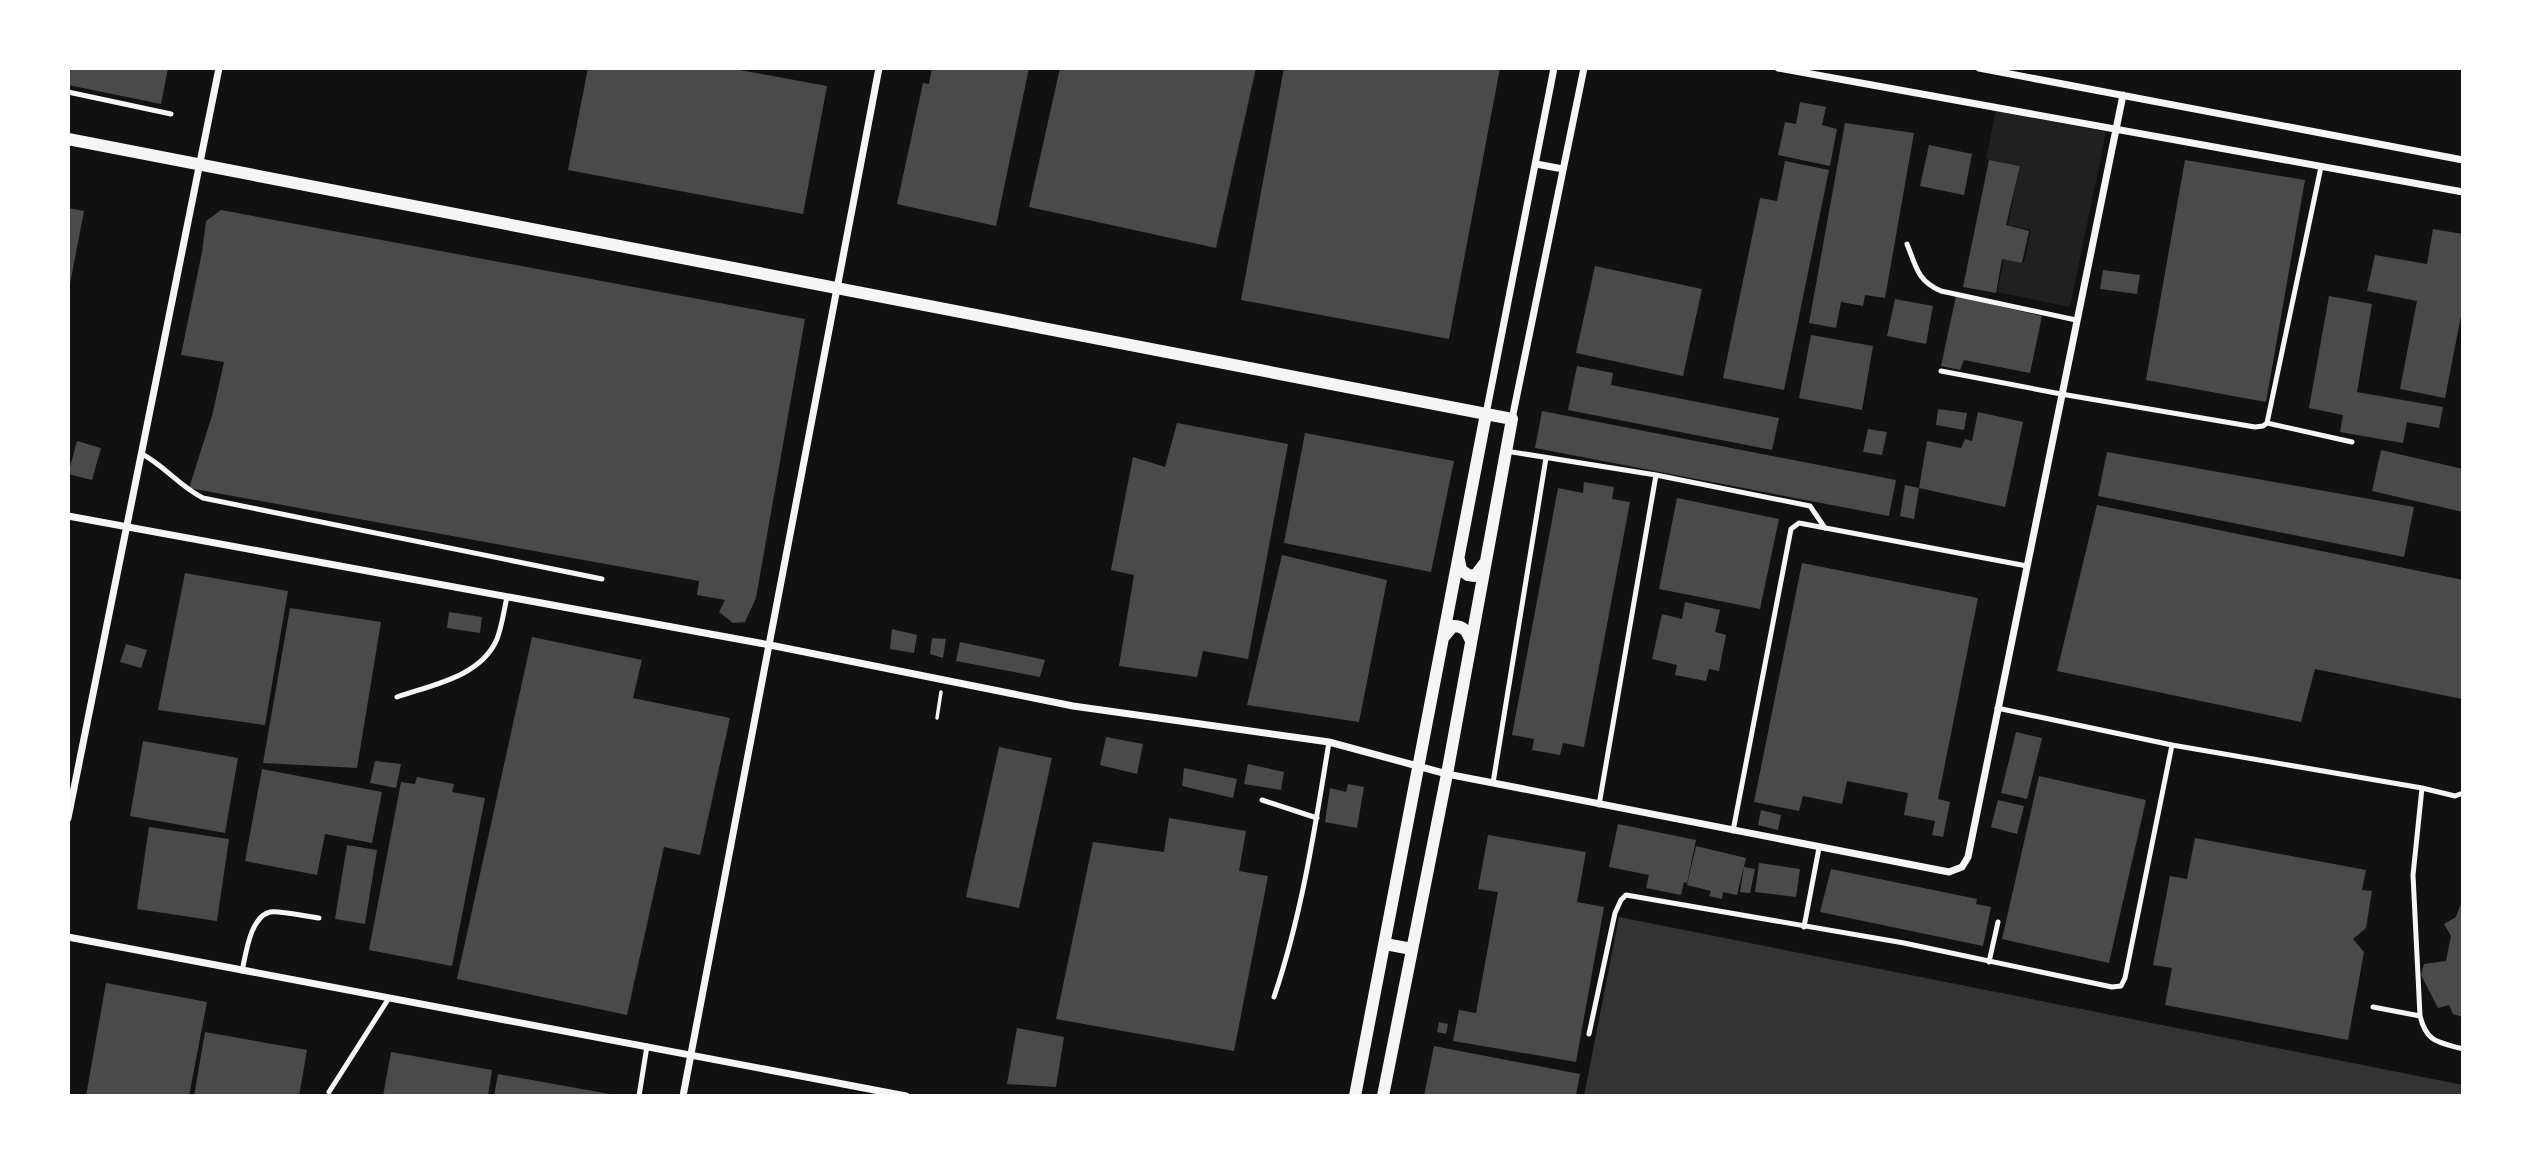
<svg xmlns="http://www.w3.org/2000/svg" width="2531" height="1164" font-family="'Archivo Narrow',sans-serif">
<style>
.green{fill:#202020}
.water{fill:#333}
.building{fill:#4a4a4a}
.lines{fill:none;stroke-linecap:round;stroke-linejoin:round}
.path{stroke:#f5f5f5;stroke-width:3.5}
.service{stroke:#f5f5f5;stroke-width:5}
.minor{stroke:#f5f5f5;stroke-width:7}
.tertiary{stroke:#f5f5f5;stroke-width:12}
</style>
<rect width="100%" height="100%" fill="#111"/>
<!-- green -->
<path class="green" d="M1996 110 2106 132 2070 307 1997 292 2004 259 2024 263 2031 230 2008 225 2020 166 1986 159Z"/>
<!-- water -->
<path class="water" d="M1619 917 2463 1085V1096H1584Z"/>
<!-- building -->
<path class="building" d="M68 68H168L161 104 68 85Z
M588 68H729L827 86 803 214 568 170Z
M932 68H1029L996 226 897 204 923 83 929 84Z
M1060 68H1256L1216 248 1029 207Z
M1284 68H1500L1449 339 1241 300Z
M1800 102 1826 107 1822 125 1837 129 1830 166 1778 155 1785 122 1796 124Z
M1845 123 1914 133 1885 298 1865 295 1863 306 1841 302 1836 328 1809 323Z
M1929 145 1972 154 1964 195 1920 186Z
M1989 160 2020 166 2006 225 2029 231 2022 263 2002 259 1996 293 1963 287Z
M2185 160 2305 180 2266 402 2146 380Z
M1785 161 1829 170 1784 390 1723 378 1760 198 1777 201Z
M68 208 84 211 70 284H68Z
M221 210 805 319 756 598 745 622 733 623 719 612 725 600 697 595 699 581 189 488 212 416 224 362 181 355 202 252 206 221Z
M2433 229 2463 234V306L2445 398 2400 389 2417 301 2367 291 2375 255 2427 264Z
M1595 266 1702 289 1683 376 1576 353Z
M2103 270 2140 275 2137 294 2100 289Z
M1956 296 2042 316 2030 373 1964 360 1960 370 1941 366Z
M2329 296 2372 304 2357 392 2443 407 2439 428 2407 422 2403 443 2340 432 2343 415 2309 408Z
M1895 299 1933 306 1926 344 1887 336Z
M1811 335 1873 346 1862 410 1799 398Z
M1577 366 1613 373 1611 385 1779 418 1772 450 1568 410Z
M1938 409 1967 413 1964 430 1936 425Z
M1542 411 1896 480 1889 516 1535 448Z
M1978 412 2023 422 2005 507 1919 488 1927 441 1961 448 1965 439 1972 441Z
M1177 423 1288 444 1248 659 1203 651 1197 677 1119 666 1134 575 1111 570 1133 457 1165 467Z
M1868 429 1887 432 1882 455 1863 452Z
M1305 433 1454 461 1431 572 1284 543Z
M77 441 101 448 92 480 68 474Z
M2381 450 2463 469V512L2372 491Z
M2107 452 2414 507 2404 557 2098 496Z
M1584 482 1614 487 1612 499 1630 502 1584 747 1563 743 1560 755 1532 750 1534 739 1512 735 1558 488 1583 493Z
M1905 485 1919 488 1914 519 1900 516Z
M1677 498 1779 519 1760 609 1659 589Z
M2097 505 2463 580 2462 699 2315 669 2301 722 2057 671Z
M1282 555 1387 580 1359 722 1247 705Z
M1802 563 1978 598 1938 799 1950 802 1943 837 1932 835 1935 821 1904 815 1908 793 1847 781 1842 804 1803 796 1799 811 1754 802Z
M185 573 288 591 265 725 158 710Z
M1685 602 1720 610 1715 632 1726 635 1719 671 1709 669 1706 681 1675 675 1677 665 1652 659 1662 614 1682 619Z
M290 608 381 622 357 768 263 763Z
M449 612 482 617 480 633 447 628Z
M892 629 917 635 914 653 890 649Z
M532 637 642 660 633 698 730 718 700 855 664 847 627 1015 457 979Z
M932 638 946 639 943 658 930 654Z
M960 642 1045 660 1040 677 956 661Z
M126 644 147 650 141 668 120 662Z
M2016 732 2042 738 2027 799 2001 793Z
M1106 737 1143 744 1137 774 1100 765Z
M143 741 238 758 225 833 130 816Z
M999 747 1052 758 1019 908 966 897Z
M375 761 401 764 396 788 370 783Z
M1248 764 1284 772 1281 790 1244 784Z
M1184 768 1237 779 1233 798 1182 786Z
M262 769 382 792 372 843 325 834 317 875 245 861Z
M2039 776 2146 800 2109 963 2002 939Z
M417 777 454 784 452 792 485 798 452 966 369 950 401 782 415 784Z
M1348 784 1364 787 1357 828 1325 822 1330 788 1346 792Z
M1998 800 2024 806 2017 834 1991 827Z
M1761 810 1781 815 1778 830 1758 825Z
M1169 818 1246 831 1239 871 1268 876 1234 1051 1056 1019 1093 842 1164 852Z
M1618 824 1696 840 1687 883 1684 882 1681 895 1646 888 1649 875 1609 867Z
M149 827 229 839 217 921 137 909Z
M1488 835 1586 852 1577 902 1604 907 1576 1062 1453 1041 1459 1010 1476 1013 1498 892 1478 889Z
M2195 838 2366 870 2362 890 2372 891 2366 928 2353 939 2364 952 2348 1040 2165 1005 2172 968 2153 965 2170 876 2187 879Z
M347 845 377 850 365 924 335 919Z
M1696 846 1746 858 1737 895 1723 892 1722 899 1709 896 1711 891 1687 885Z
M1759 863 1800 869 1796 897 1755 892Z
M1744 867 1755 869 1750 893 1740 892Z
M1831 869 1977 899 1976 904 1991 907 1983 946 1820 912Z
M2463 898V1017L2453 1014 2449 1005 2438 1008 2421 975 2424 964 2446 961 2451 936 2444 924 2456 917Z
M106 983 207 1002 189 1096H86Z
M1439 1022 1448 1024 1446 1034 1437 1032Z
M1017 1028 1064 1037 1056 1087 1007 1084Z
M205 1032 307 1050 299 1096H194Z
M1434 1046 1580 1074 1576 1096H1424Z
M391 1052 492 1070 488 1096H383Z
M498 1074 610 1094V1096H494Z"/>
<g class="lines">
<!-- path -->
<path class="path" d="M937 718 941 692"/>
<!-- service -->
<path class="service" d="M68 92 171 114
M1907 244C1916 266 1917 281 1941 291L2076 320
M1941 371 2061 394 2255 427 2263 426 2267 423 2352 442
M2267 423 2321 167
M1506 451 1656 475 1810 506 1825 528
M142 454C165 466 179 486 203 498L602 579
M397 697C431 685 481 677 497 639 502 626 504 610 507 597
M1997 708 2172 745 2422 788 2455 796 2463 793
M1493 783 1546 458
M2422 788 2413 875 2420 1016C2427 1043 2438 1042 2463 1049
M1262 800 1317 818
M1599 805 1656 475
M1733 831 1791 529 1799 523 2027 566
M1804 927 1819 848
M1989 962 1998 922
M242 971C246 954 250 917 270 912 280 910 307 917 319 918
M1274 997C1302 914 1315 828 1329 742
M2373 1007 2420 1016
M1589 1034 1615 913 1621 900 1626 895 1904 943 2112 987 2121 986 2125 978 2172 745
M329 1092 389 998
M639 1096 647 1046"/>
<!-- minor -->
<path class="minor" d="M1778 68 2463 192
M1979 68 2463 160
M1536 164 1563 169
M1486 414 1554 68
M1512 419 1584 68
M68 516 770 645 1073 706 1329 742 1447 774 1949 872 1962 867 1968 857 2123 95
M68 818 219 68
M68 937 906 1096
M683 1096 879 68"/>
<!-- tertiary -->
<path class="tertiary" d="M68 139 1512 419 1447 774 1383 1096
M1459 560 1461 570 1468 575 1475 576 1484 564
M1443 638 1453 626C1465 626 1467 632 1471 641
M1385 944 1412 949
M1355 1096 1486 414"/>
</g>
<!-- border -->
<rect width="2531" height="1164" fill="none" stroke="#ffffff" stroke-width="140"/>
</svg>
